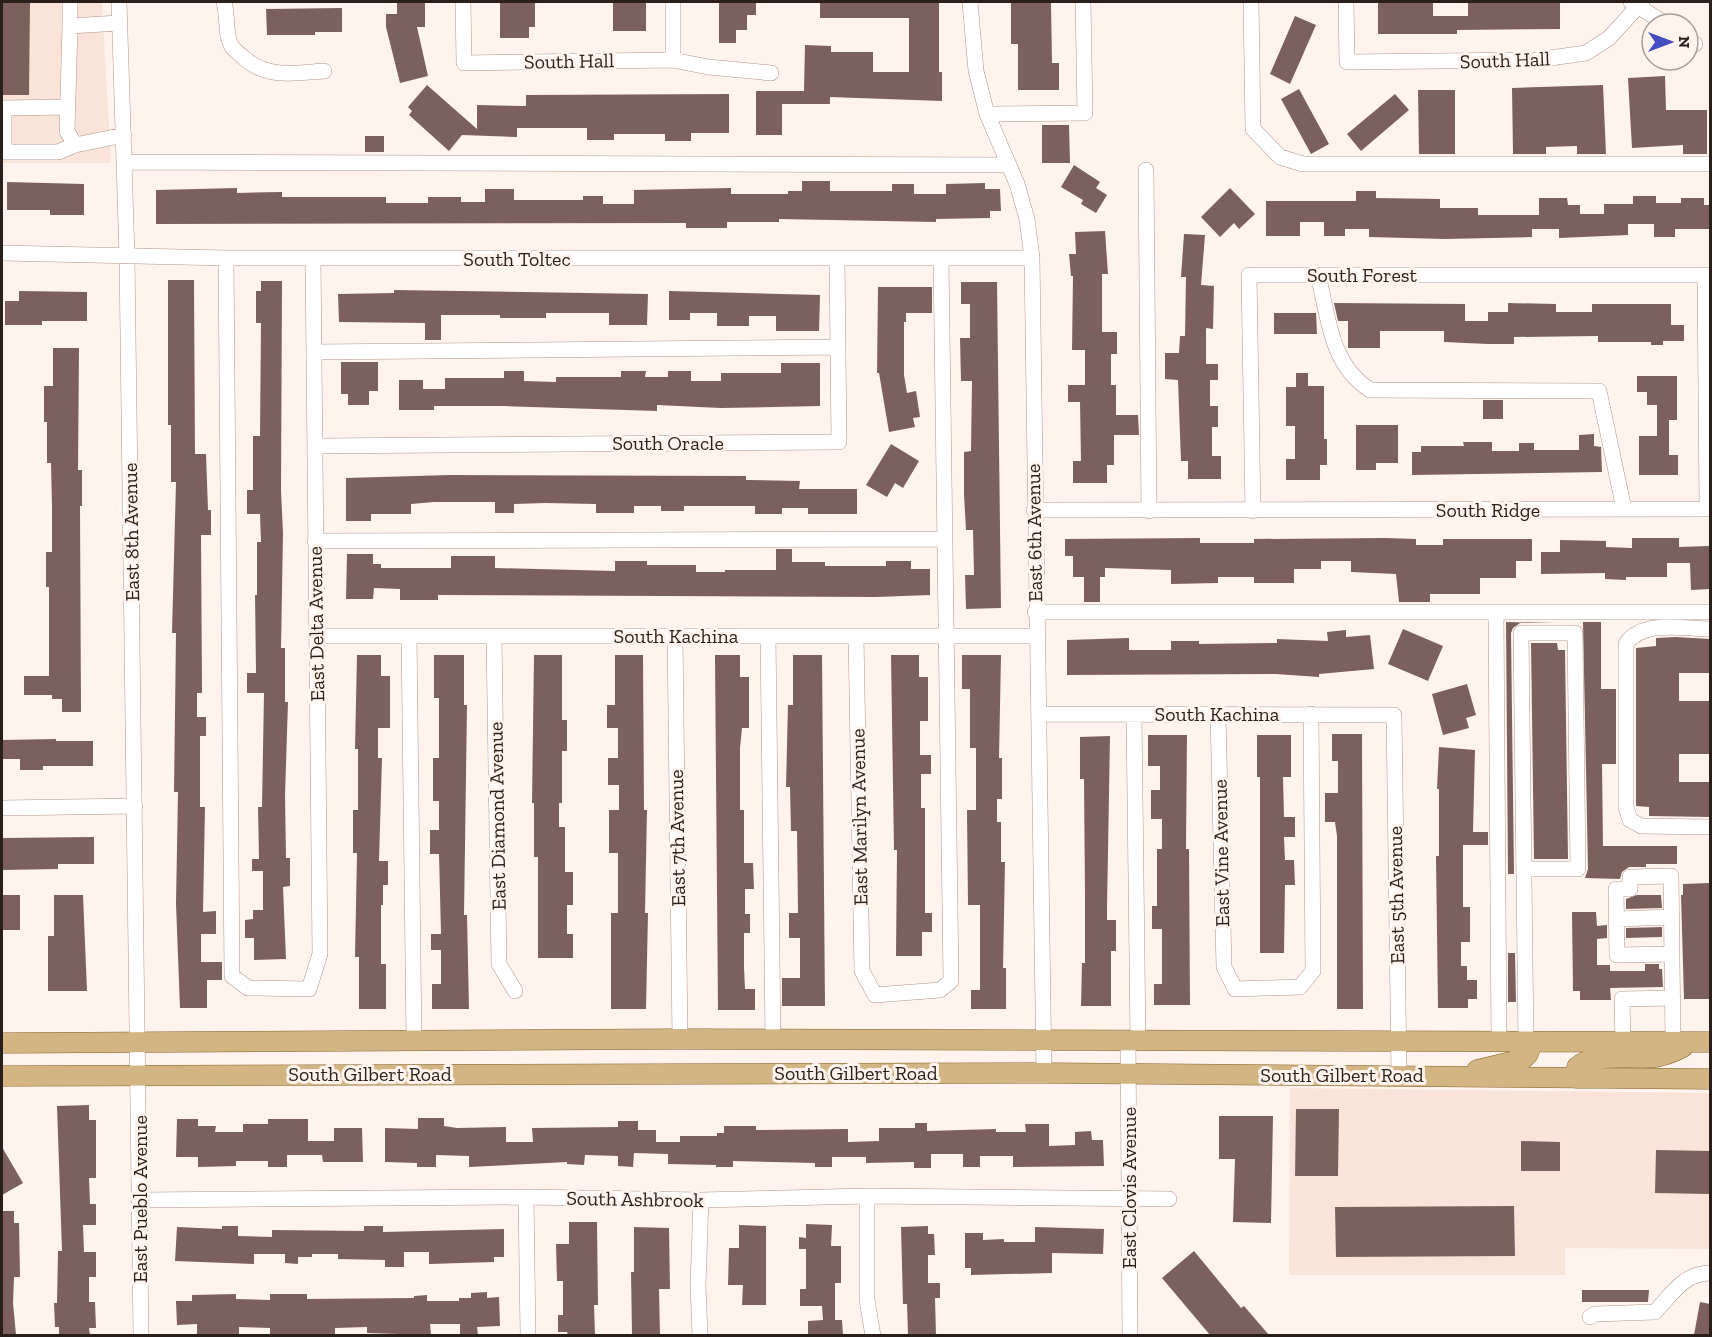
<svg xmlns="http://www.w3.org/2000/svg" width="1712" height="1337" font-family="'Zilla Slab',serif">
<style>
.built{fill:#fae4d9}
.building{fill:#7c605e}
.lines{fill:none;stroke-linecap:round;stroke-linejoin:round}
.minor-casing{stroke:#af9588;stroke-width:16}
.major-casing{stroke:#856029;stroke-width:21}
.minor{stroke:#fff;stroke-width:15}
.major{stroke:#d3b583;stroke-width:20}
.labels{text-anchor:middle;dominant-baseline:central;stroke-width:6;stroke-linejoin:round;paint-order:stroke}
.street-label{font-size:20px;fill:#2a1f1a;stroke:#fff3ed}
</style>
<rect width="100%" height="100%" fill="#fff3ed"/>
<!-- built -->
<path class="built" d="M2 2H102L111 163H2Z
M1290 1088 1710 1093V1249L1565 1248V1275H1289Z"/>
<!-- building -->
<path class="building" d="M2 2H30L29 95H2Z
M397 2H425V27H417L428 76 400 83 386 27V14H397Z
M500 2H535V27H529V38H500Z
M613 2H646V31H613Z
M719 2H756V15H747V30H736V43H719Z
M820 2H939V72H942V101L830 97V104H782V135H756V91H804L805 45 831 46V52H873V72H909V18H820Z
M1011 2H1051L1052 63H1059V90H1018V44H1011Z
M1378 2H1433V16H1468V2H1560V29L1457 30V34H1378Z
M342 8V32H315V35H267L266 9Z
M1295 16 1316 25 1290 84 1270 74Z
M1665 76 1666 110H1707V154H1683V145L1632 148 1628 78Z
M427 85 477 129V105L526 106V95L729 94V133H691V141H665V134H614V140H587V128H517V137L462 135 449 151 409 115 412 111 408 107Z
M1603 85 1606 154H1577V146L1546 147V154H1513L1512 88Z
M1299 89 1329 144 1311 154 1281 99Z
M1418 90H1455V154H1419Z
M1395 94 1409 110 1361 151 1347 134Z
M1042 125H1069L1070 163H1042Z
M365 136H384V152H365Z
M1074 165 1100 182 1096 188 1107 195 1096 213 1081 204 1083 200 1061 187Z
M802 181H830V191H892V184H914V194H946V184L985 183V189H1000L1001 211H990V218L936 219V222L779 219V222H727V228H686V223L156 224V190L237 188V193L282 192V197H386V203H428V197H461V202H485V189H514V200H583V196H603V204H634V190L731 188V194H788V191H802Z
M7 182 84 184V215H50V210H7Z
M1230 188 1255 214 1239 229 1234 223 1220 237 1201 217Z
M1356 191H1376V198L1440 199V208H1478V215H1539V198H1567L1568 205H1580V214H1604V204H1633V196H1656V203H1681V198H1704V205H1710V229H1675V237H1654V224H1628V235L1559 238V229H1532V237L1445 239 1369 237V229H1345V236H1324V222H1300V236H1266V201H1356Z
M1105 231 1108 274H1102V332H1117V354H1111V385H1116V415H1138L1139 435H1114V465H1107V483H1073V461H1081L1080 402H1068V385H1085V350H1072L1073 276H1071L1069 254H1076L1075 232Z
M1184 234 1205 235 1201 285 1214 286 1213 329 1206 328V364H1218V380H1210V406H1218V427H1212V456H1221V479H1188V461H1181L1178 380 1165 379V353H1179L1180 336H1185L1186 277H1181Z
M168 280H194L195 454H206L208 510H211V535H201L202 693H197V717H206V736H200V807H205L203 912 216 911V934H201V962H222V980H207V1008H180L176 904 178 792H174L176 633H172L176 482H171V425H168Z
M261 281H282L281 490 283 533 281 648H285V702H288L285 795 286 858H290V886L283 887 286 959 254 960V938H245V920L253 919V910H263V871H252V859H259L258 807H262L264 693H247V673H256L255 595H257V542H261L260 514H247V490H253V436H260L261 323H256V291H261Z
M961 282H997L1001 608 966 609 965 575H974L973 530H966L964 495V452L971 451 972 381H961L960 338H970V304H961Z
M878 287H932V313H906V322H904V375L907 393 916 391 920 417 913 418 915 427 889 432 879 373H877Z
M394 290 648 294 647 325H609V313H546V318H500V315H441V340H425V323L339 322 338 294 394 293Z
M19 291 87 292V321H42V325H5V301H19Z
M669 291 820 295 819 331H776V316H749V326H717V313H690V320H669Z
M1334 303 1465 304V321H1488V312H1508V303L1556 304V312H1592V304H1671V325H1684V341H1663V345H1651V342H1598V336L1514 337V344H1488L1444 342V331H1380V348H1348V321H1338Z
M1274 313H1316L1317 334H1274Z
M53 348H79L78 470H82V506H80L81 712H62V699H52V695H24V676H49V587H46V552H52V506L51 463H47V422H44V386H53Z
M341 362H378V391H369V405H348V394H341Z
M781 363H820V406L721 408 657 405V411L504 406H434V410H399V380H423V389H445V378H504V371H524V381L556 382V377H621V371H646L645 377H668V371H691V381H721V373H781Z
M1296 373H1308V386H1324V439H1327V465H1320V480H1286V459H1295V426H1286V387H1296Z
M1637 376H1677V420H1669V455H1678V475H1639V436H1657V405H1647V392H1637Z
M1483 400H1503V419H1483Z
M1356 425H1398V463H1376V470H1356Z
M1594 434V446L1601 447 1602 472 1412 475V452H1421V446H1464L1463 442H1492V451H1519V443H1534V450H1579V435Z
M891 444 919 461 903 488 895 483 887 497 866 485Z
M450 475 746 476V480L800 481 799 489H857V514H808V508H782V514H755V506H684V511H661V506H634V513H596V504L545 503 514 504V513H495V502H434L411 504V514H371V521H346V478Z
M1200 538V543H1254V539L1386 538 1416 539V545H1443V539H1532V561H1516V578H1480V594H1430V602H1399L1396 574 1351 572V561H1321V569H1294V583H1254V577H1218V583L1171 584V570L1105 568V577H1100V602H1084V577H1073V556H1065V539Z
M1632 538H1679V547L1709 546 1710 589 1691 590 1690 563H1667V577H1626V580L1605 579V573L1541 574V552H1560V540L1606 541V547L1632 548Z
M776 549H792V562H825V566H886V561H911V569H930V595L876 597 438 595V600H400V589L374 588 373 599H346L347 554H373V564H381V568H451V556H495V568L615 571V561H647V565H696V572H725V570H776Z
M1506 622 1556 623H1520L1513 628 1511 633 1514 874H1508Z
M1583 622H1601V689H1616V764H1602L1603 846H1677V864H1646V867H1629L1622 872 1620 879 1585 878 1588 869Z
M1403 629 1443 646 1428 681 1388 664Z
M1346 630V637L1370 635 1374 669 1319 674V677L1276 674 1067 675V640L1129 638V650H1171V641H1199V644L1277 643V639L1328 641 1327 632Z
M1676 637 1710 639V673H1679V701H1710V754H1679V782H1710V817L1649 816V807L1636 806V648L1656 646V638Z
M1531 643H1557L1558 650H1565L1568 859H1534Z
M357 655H381V676H390V728H378V758H382L379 861H388V885H383V905H381V964H386V1009H359V957H355L357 853H353V810H358V749H355Z
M434 655H464V705H467L464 915H467L469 1009H432V984H441V950H431V934H441L439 854H430V830H439V801H433V758H439V698H434Z
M534 655H562V720H567V751H562V803H559V827H565V872H573V905H567V934H573V958H538V857H534V803H532Z
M615 655H643L644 810H647L645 913H648L646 1009H611V913H618V853H609V810H619V785H608V758H618V728H607V705H615Z
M715 655H740V677H749V728H742L740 748V810H744V863H753L754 889H745V914H750V933H744V967L745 989H755V1010H718Z
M793 655H822L825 1006H782V978H800V938H789V913H798L797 831H791L790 787H786L788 705H793Z
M891 655H919V677H928V721H920V755H931V774H921V808H925V913H932V932H922V956H896L897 850H894Z
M962 655H1001L999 758H1002V799H997V822H1001V862H1005L1003 968H1006V1009H971V990H980V905H968L967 810H976V748H970V689H962Z
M1467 684 1476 715 1466 718 1469 728 1443 735 1432 694Z
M1332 734H1362L1363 1009H1337V836L1335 822H1325V793H1338V761H1332Z
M1148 735H1187L1186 849H1189L1190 1005H1154V984H1162V929H1152V906H1157V849H1162V819H1151V790H1160V766H1148Z
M1257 735H1291V777H1283L1284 817H1295V837H1284L1285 860H1294L1295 885H1285L1284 953H1260V777H1257Z
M1110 736 1107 909V920H1116V951H1111V1006H1081L1082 963H1085V896L1084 779H1080V737Z
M56 739V741H93V766H43V770H20V759H2V740Z
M1439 747 1475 750 1473 832H1488V845H1463V907H1470V942H1461V966H1467V980H1477V999H1468V1008H1438L1436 856H1439V789H1437Z
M94 837V864H58V869L2 870V838Z
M1710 883V999H1684L1681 895H1683V884Z
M2 895H20V930H2Z
M54 895H83L87 991H48V936H54Z
M1637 895H1661L1662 908 1626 909V899Z
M1572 912H1596L1597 926 1607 925V938L1597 939V965H1610V971H1645V964H1659V969H1662L1663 987 1610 988 1611 1000H1580V991H1573Z
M1662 927V937L1626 938V928Z
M1508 953H1515L1516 1002H1508Z
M89 1105V1120H96V1178H89L90 1204H96V1225H83L84 1252H96V1277H89V1302H95L96 1328H89L90 1335H59V1327H55L54 1303H57L58 1251H62L57 1106Z
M1296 1109H1339L1338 1176H1295Z
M1219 1116H1273L1271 1223 1233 1222 1235 1159H1219Z
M418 1118H444V1126L457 1128 506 1127V1142H533L532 1128 618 1127V1121H638V1130H656V1142H680V1136H717V1133H724V1126H756V1130L848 1129V1142L879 1141V1128H915V1123H927V1131L996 1129V1132H1026L1025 1124H1049V1146L1075 1145V1132L1091 1131 1092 1140H1103L1104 1166 1013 1167V1156H980V1167H963V1154H931V1168H914V1162L866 1163V1157H832V1167H815V1163L733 1161V1167H716V1165L668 1164V1154L634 1153 633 1167 618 1166V1156L585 1155 584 1165 567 1164V1162L469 1167V1156L436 1155V1167H417V1163L385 1162V1128L418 1129Z
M177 1119H198V1126H216L215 1132H243V1124H268V1119H308V1141H334V1128H362L363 1162H323L322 1155H287V1167H268V1161H236V1166L198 1167V1157H176Z
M1521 1141 1560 1142V1171H1521Z
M2 1147 23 1183 2 1195Z
M1656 1150 1710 1151V1194L1655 1193Z
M1514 1206 1515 1256 1336 1257 1335 1207Z
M2 1211H14V1223H19L20 1277H14L13 1303 16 1335H2Z
M569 1222H597L598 1305H594L595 1335H568L567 1332H558V1315H563V1281H557L556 1244H569Z
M806 1224 832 1225 831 1246H841V1283H835V1320H842L843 1335H808V1321L823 1320 822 1306H800V1289H806V1249H799V1237L806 1238Z
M739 1225 766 1226V1305H742L743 1285H728L729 1248H739Z
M222 1226H238V1236L272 1237V1230L364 1231V1226H383V1232L504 1229V1257H494V1262L429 1264V1252H404V1267H385V1260L338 1259V1254H312V1257H298V1264L285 1263V1254H254V1264L175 1261 177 1227 222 1229Z
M928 1226V1234H934L935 1255H928V1283H940V1298H935L936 1335H908L907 1304H903L901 1227Z
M634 1227 669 1228 670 1289H659L660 1335H632L631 1272H634Z
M1035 1227 1104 1229 1103 1254 1052 1253V1273L971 1275V1268H965V1233H983V1240L1004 1239V1242H1035Z
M1194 1251 1241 1308 1244 1306 1269 1335H1210L1162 1278Z
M1582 1290H1649L1648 1302H1582Z
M487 1292V1298L499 1297 500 1326 477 1327 478 1335H460V1324H430L431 1335 367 1333V1327L335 1328V1335H270V1328L239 1327V1335H197V1324L177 1325 176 1301H192V1295L236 1294V1299L270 1300V1294H307V1299L414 1298V1296L427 1295V1301H459V1298H471V1293Z
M1700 1302 1710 1304V1335H1694Z"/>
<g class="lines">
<!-- minor casing -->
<g class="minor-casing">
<path id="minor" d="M70 2V26L119 23
M119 2 127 257 141 1336
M224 2C228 16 225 30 230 43 232 49 238 53 243 57 266 79 295 73 324 71
M463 2 464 63 673 60 708 67 771 73
M673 2V60
M970 2 976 71 987 114 1017 184 1027 219 1032 258 1044 1073
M1251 2 1253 129 1280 157 1303 164H1710
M1346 2 1347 62 1536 60 1586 53 1609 38 1642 2
M1631 2 1666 24
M70 26 67 131 75 145
M1688 39 1695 44
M987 114 1085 113 1083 2
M2 152H58L75 145 124 135
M4 152V108L67 107
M125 162 1009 165
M1146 170 1149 511
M2 253 226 258H1032
M226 258 232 976 248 988 309 989 320 954 313 258
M1318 275C1329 319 1330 364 1370 390L1599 391 1624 509
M314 352 838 347
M315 446 839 442 837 260
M1034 510 1707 509 1705 275
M1253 511 1249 275H1710
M315 541 943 539
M1035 612H1710
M1496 612 1499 1043
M1710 629C1684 629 1642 619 1626 644V807L1630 820 1641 826 1710 827
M316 636H1035
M409 636 414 1040
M675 636 680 1039
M768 636 773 1039
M856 636 862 971 875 995 940 990 951 981 941 259
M494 637 499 964 515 991
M1040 714 1394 715 1399 1075
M1218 714 1224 967 1235 989 1300 987 1313 971 1311 714
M1134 715 1138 1040
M2 808 135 806
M1524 869H1578L1575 633H1521L1526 1043
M1617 919 1672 917
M1672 954 1617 955 1616 889H1630V877L1671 876 1673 1042
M1128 1040 1130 1336
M1623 1043 1622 999 1673 998
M867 1196V1300L873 1336
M526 1197 528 1336
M140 1200 526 1197 701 1200 867 1196 1169 1199
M1590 1317 1595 1314 1655 1312C1672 1294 1684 1273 1710 1273
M700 1336 698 1285 701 1200"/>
</g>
<!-- major casing -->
<g class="major-casing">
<path id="major" d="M2 1043 680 1039 1710 1042
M1477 1070 1523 1059 1528 1054 1532 1043
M2 1076 1044 1073 1710 1079
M1576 1078 1577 1067C1592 1052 1635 1060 1656 1057 1666 1055 1674 1052 1683 1047"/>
</g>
<!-- minor -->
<use href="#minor" class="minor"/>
<!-- major -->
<use href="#major" class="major"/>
</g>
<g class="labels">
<!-- street labels -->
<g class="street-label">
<text transform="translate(1505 60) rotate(-2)">South Hall</text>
<text transform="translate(569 61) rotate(-1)">South Hall</text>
<text x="517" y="259">South Toltec</text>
<text x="1362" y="275">South Forest</text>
<text x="668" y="443">South Oracle</text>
<text x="1488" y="510">South Ridge</text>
<text transform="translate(131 532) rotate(-91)">East 8th Avenue</text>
<text transform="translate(1034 533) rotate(-91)">East 6th Avenue</text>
<text transform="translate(316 624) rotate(-91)">East Delta Avenue</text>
<text x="676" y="636">South Kachina</text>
<text x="1217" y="714">South Kachina</text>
<text transform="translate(497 816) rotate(-91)">East Diamond Avenue</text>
<text transform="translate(859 817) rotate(-91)">East Marilyn Avenue</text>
<text transform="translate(677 838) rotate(-91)">East 7th Avenue</text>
<text transform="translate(1221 853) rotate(-91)">East Vine Avenue</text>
<text transform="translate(1396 895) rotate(-91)">East 5th Avenue</text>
<text x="856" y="1073">South Gilbert Road</text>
<text x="370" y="1074">South Gilbert Road</text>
<text x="1342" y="1075">South Gilbert Road</text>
<text transform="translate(1129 1188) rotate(-90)">East Clovis Avenue</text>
<text transform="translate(140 1199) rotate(-90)">East Pueblo Avenue</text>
<text transform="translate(635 1199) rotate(1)">South Ashbrook</text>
</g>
</g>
<!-- border -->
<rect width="1712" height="1337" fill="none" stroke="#2a1f1a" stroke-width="6"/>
<!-- north arrow -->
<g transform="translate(1670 42) rotate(90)"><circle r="28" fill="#fff3ed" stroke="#aa9e99" stroke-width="1.5"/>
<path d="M0-4.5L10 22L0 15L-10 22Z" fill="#454dc2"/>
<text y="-9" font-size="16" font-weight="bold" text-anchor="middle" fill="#2a1f1a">N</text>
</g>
</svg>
